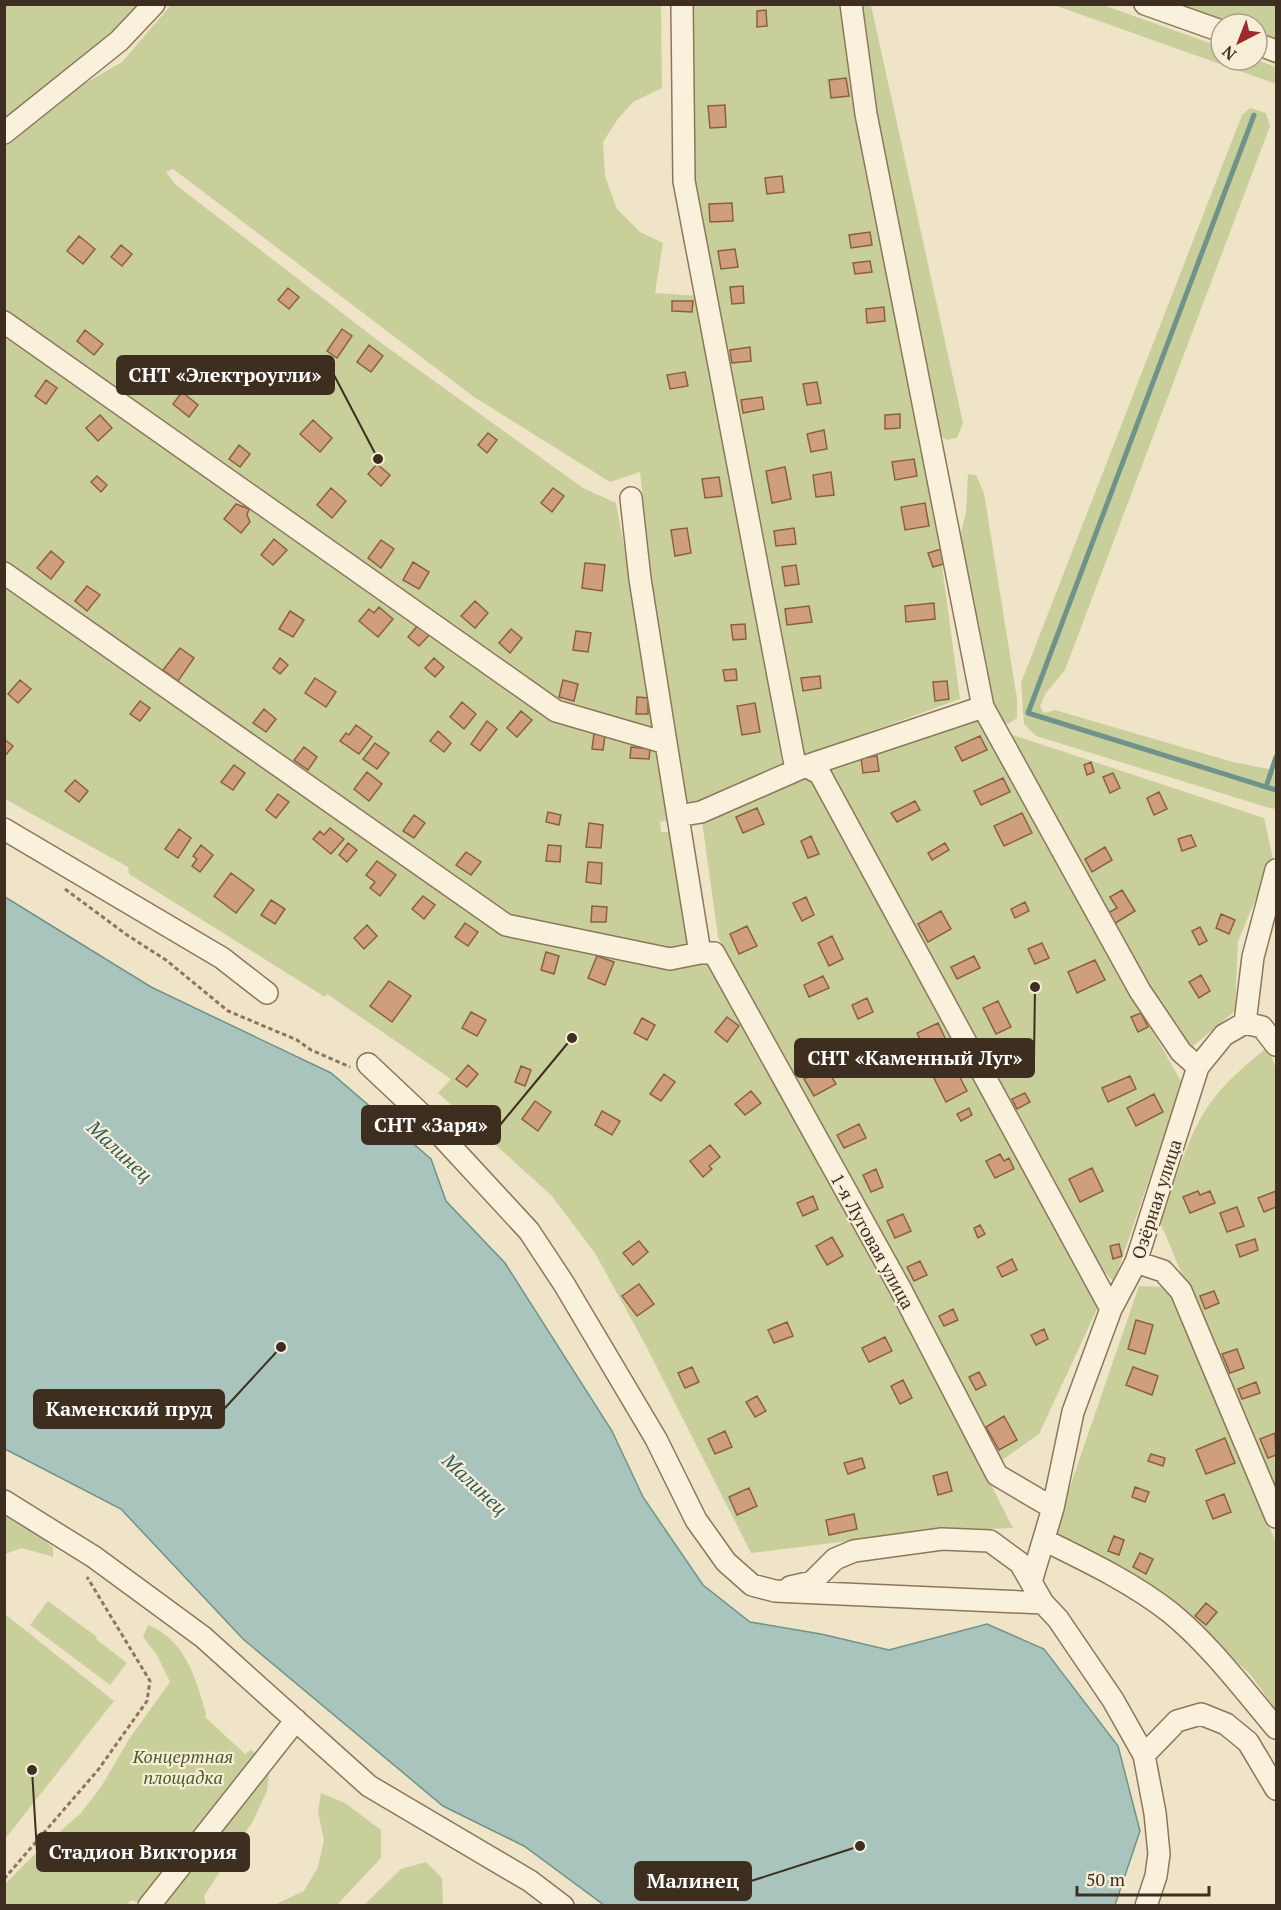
<svg xmlns="http://www.w3.org/2000/svg" width="1281" height="1910" font-family="'PT Serif',serif">
<style>
.green{fill:#c9cf9b}
.water{fill:#a9c4bc;stroke:#6f938a;stroke-width:1.5}
.lines{fill:none;stroke-linecap:round;stroke-linejoin:round}
.stream{stroke:#6f938a;stroke-width:5}
.building{fill:#cf9f7d;stroke:#8d5f41;stroke-width:1.5}
.minor-casing{stroke:#8d765c;stroke-width:24}
.path{stroke:#8d765c;stroke-width:3;stroke-dasharray:4.5 3;stroke-linecap:butt}
.minor{stroke:#faf1dc;stroke-width:21}
.labels{text-anchor:middle;dominant-baseline:central;stroke-width:4.5;stroke-linejoin:round;paint-order:stroke}
.street-label{font-size:18px;fill:#3d2e20;stroke:#f7eed8}
.park-label{font-size:18px;font-style:italic;fill:#4d5a26;stroke:#f7eed8}
.water-label{font-size:20px;font-style:italic;fill:#2f5d5a;stroke:#f7eed8}
.leader{fill:none;stroke:#3d2e20;stroke-width:2}
.callout-dot{fill:#3d2e20;stroke:#f7eed8;stroke-width:2}
.callout{fill:#3d2e20;stroke:#3d2e20;stroke-width:2}
.callout-label{font-size:20px;text-anchor:middle;font-weight:bold;fill:#fff}
</style>
<rect width="100%" height="100%" fill="#f0e4c8"/>
<!-- green -->
<path class="green" d="M5 5H141C101 48 51 84 5 121Z
M171 5H661L662 88 633 102 617 120 603 142 605 176 617 209 640 232 663 243 655 293 699 296 783 768 682 809 669 732 640 472 610 482 474 397 173 169 166 172 176 185 380 342 583 488 616 503 649 678 655 730 554 702 5 313 4 147 77 88 122 62Z
M689 5H842L936 521 960 699 801 757 693 180Z
M858 5H871L963 423 957 438 947 440 938 434 881 144Z
M1054 5H1103L1221 47V60H1257L1276 67V84Z
M1131 5H1276V65L1257 56V24H1221V42Z
M1250 108 1266 113 1270 126 1065 670 1046 693 1040 706 1044 713 1055 710 1233 762 1273 770 1276 774V807L1273 809 1036 736 1024 724 1021 683 1242 115Z
M5 333 546 715 661 749 668 820 660 822 661 832H672L688 947 674 951 506 919 5 563Z
M968 474 976 475 984 493 1017 699V718L1008 724 1004 723 985 692 960 537 966 512Z
M4 585 148 688 503 932 709 957 806 1141 955 1414 1013 1528 920 1532 751 1553 645 1344 595 1253 551 1195 438 1093 451 1079 327 994 325 997 129 874 128 867 5 799Z
M979 713 1000 759 1182 1083 1114 1282 1083 1249 825 769Z
M1004 732 1264 818 1273 859 1238 941 1235 1011 1192 1047 1155 993H1150Z
M802 777H811L1099 1305 1039 1434 998 1463 718 937 702 821Z
M1268 1047 1276 1069V1498L1160 1222C1175 1183 1187 1135 1211 1102 1227 1080 1247 1064 1268 1047Z
M1139 1286 1166 1287 1276 1542V1710L1250 1674 1176 1607 1053 1536Z
M4 1512 38 1533 53 1548V1557L22 1548 5 1554Z
M48 1601 97 1637 96 1639 127 1663 110 1685 30 1625Z
M5 1614 114 1701 5 1839Z
M148 1625C185 1639 196 1679 206 1713L205 1717 245 1754 251 1750 270 1764 267 1791 253 1821 204 1896 206 1905H149L131 1900 127 1906 5 1905 4 1885 37 1852 81 1813 101 1787 129 1739 170 1682 157 1655 143 1637Z
M321 1793 345 1803 381 1830V1858L337 1905H274L304 1891 318 1867 324 1840 318 1812Z
M426 1862 442 1878 443 1905H364L401 1869Z"/>
<!-- water -->
<path class="water" d="M5 897 151 987 331 1073 431 1159 446 1201 505 1263 612 1431 643 1497 703 1585 750 1622 821 1634 889 1650 987 1624 1044 1649 1118 1746 1140 1831 1115 1905H604L524 1846 443 1806 243 1639 121 1509 5 1449Z"/>
<g class="lines">
<!-- stream -->
<path class="stream" d="M1254 115 1028 713 1276 790
M1266 787 1276 757"/>
</g>
<!-- building -->
<path class="building" d="M766 10 767 26 757 27V11Z
M846 78 849 96 831 98 829 80Z
M725 105 726 127 710 128 708 106Z
M782 176 784 192 767 194 765 178Z
M732 203 733 221 710 222 709 204Z
M870 232 872 245 851 248 849 235Z
M79 236 95 249 83 264 67 251Z
M121 245 132 254 122 266 111 257Z
M735 249 738 267 721 269 718 251Z
M870 261 872 272 855 274 853 263Z
M743 286 744 303 732 304 730 287Z
M288 288 299 297 289 309 278 300Z
M672 301H693L692 312 672 311Z
M884 307 885 321 867 323 866 309Z
M342 329 352 336 337 358 327 351Z
M85 330 103 344 94 355 77 341Z
M369 345 383 356 371 372 357 362Z
M750 347 751 361 732 363 730 350Z
M685 372 688 386 670 389 667 375Z
M46 380 57 388 46 404 35 396Z
M817 382 821 403 807 405 803 384Z
M182 392 198 405 189 417 173 404Z
M762 397 764 409 743 413 741 400Z
M900 414V428L885 429V415Z
M100 415 112 428 98 441 86 428Z
M313 420 332 438 320 452 300 434Z
M824 430 827 449 811 452 807 434Z
M488 433 497 440 487 453 478 445Z
M239 445 250 454 240 467 229 459Z
M914 459 917 476 895 480 892 462Z
M377 464 390 475 381 486 368 474Z
M785 467 791 499 772 503 766 471Z
M831 472 834 495 816 497 813 475Z
M97 476 107 485 101 492 91 482Z
M719 477 722 496 705 498 702 479Z
M331 488 346 501 332 518 317 505Z
M553 488 564 496 552 512 541 503Z
M925 503 929 526 905 530 901 507Z
M236 504 249 509 247 515 250 522 241 533 224 519Z
M687 528 691 553 675 556 671 530Z
M794 528 796 544 776 546 774 531Z
M274 539 287 550 273 565 261 555Z
M381 540 394 549 381 568 368 558Z
M945 548 950 562 933 567 928 553Z
M51 551 64 562 51 579 37 568Z
M413 562 429 572 419 589 403 580Z
M585 563 605 565 602 591 582 588Z
M796 565 799 584 785 586 782 567Z
M87 586 100 595 87 611 75 601Z
M475 601 488 613 475 628 461 616Z
M934 603 935 619 906 622 905 606Z
M809 606 812 622 787 625 785 609Z
M379 607 393 619 378 637 359 621 369 609 374 613Z
M290 611 304 620 293 637 279 629Z
M419 624 430 634 419 646 408 637Z
M745 624 746 639 733 640 731 625Z
M511 629 522 638 510 653 499 643Z
M576 631 591 633 588 652 573 650Z
M180 648 194 658 178 681 163 670Z
M280 658 288 665 280 674 273 668Z
M434 658 444 667 435 677 425 668Z
M736 669 737 680 725 681 723 670Z
M820 676 821 688 803 691 801 678Z
M315 678 336 692 326 707 305 693Z
M20 680 31 689 18 703 8 694Z
M563 680 578 684 574 701 559 697Z
M947 681 949 699 935 701 933 682Z
M637 697 648 698V714H636Z
M140 701 150 708 140 721 130 714Z
M462 702 476 714 464 729 450 717Z
M755 703 760 732 742 735 737 706Z
M264 709 276 719 266 732 253 723Z
M521 711 532 720 517 737 507 728Z
M487 721 497 729 480 751 471 744Z
M356 725 372 737 359 754 340 741 346 733 349 735Z
M438 731 451 743 444 752 430 741Z
M594 734 605 735 603 750 592 749Z
M980 736 987 750 962 761 955 747Z
M4 739 13 746 4 757Z
M375 743 389 753 377 769 363 759Z
M304 747 317 757 308 770 294 760Z
M631 747 650 749 649 759 630 758Z
M877 756 879 771 863 773 861 758Z
M1091 762 1094 772 1087 775 1084 765Z
M234 765 245 773 233 790 221 782Z
M367 772 382 784 369 801 354 789Z
M1113 773 1120 788 1110 793 1103 777Z
M1003 778 1010 792 981 805 974 791Z
M75 780 88 791 79 802 65 791Z
M1159 792 1167 809 1154 815 1147 798Z
M278 794 289 802 276 818 266 810Z
M915 801 920 810 897 822 891 813Z
M757 808 764 824 743 833 736 817Z
M548 812 561 815 559 825 546 822Z
M1022 813 1032 833 1004 846 994 826Z
M414 815 425 823 414 838 403 831Z
M589 823 603 825 601 848 586 847Z
M330 828 344 839 331 854 313 839 320 831 324 835Z
M179 829 191 838 178 858 165 849Z
M1191 835 1196 846 1182 851 1178 839Z
M811 836 819 854 808 858 801 841Z
M348 843 357 850 347 862 339 855Z
M945 843 949 850 932 860 928 853Z
M201 845 213 855 200 872 192 866 197 859 193 856Z
M548 845 561 846 560 862 546 861Z
M1105 847 1112 860 1092 872 1085 859Z
M466 852 481 862 471 875 456 865Z
M377 861 396 875 380 896 370 888 375 882 366 875Z
M588 862 602 863 601 884 586 882Z
M231 873 254 890 236 913 214 896Z
M1122 890 1135 911 1114 924 1108 913 1117 908 1110 897Z
M423 896 435 905 424 919 412 909Z
M806 897 814 915 802 921 793 903Z
M271 900 285 909 275 924 261 915Z
M1025 902 1029 911 1015 918 1011 909Z
M592 906 607 907 606 922H591Z
M941 911 951 929 928 942 918 924Z
M1221 914 1235 920 1229 934 1216 928Z
M465 923 478 932 468 946 455 937Z
M367 925 377 936 364 949 354 938Z
M747 926 757 946 739 954 730 934Z
M1200 927 1207 941 1199 945 1192 931Z
M832 936 843 959 829 966 818 943Z
M1042 943 1049 958 1035 964 1028 949Z
M546 952 559 956 554 974 541 970Z
M597 956 614 962 605 985 588 978Z
M974 956 980 968 957 979 951 967Z
M1095 960 1105 980 1077 993 1068 972Z
M1201 975 1210 991 1199 998 1189 982Z
M823 976 829 988 809 997 804 985Z
M389 981 411 996 392 1022 370 1006Z
M867 998 873 1012 858 1019 852 1005Z
M998 1001 1011 1027 996 1034 983 1008Z
M471 1012 486 1020 477 1036 462 1028Z
M1141 1013 1148 1027 1138 1032 1131 1017Z
M727 1017 739 1026 727 1042 715 1032Z
M642 1018 655 1025 647 1040 634 1033Z
M938 1023 946 1040 925 1049 917 1033Z
M468 1065 478 1074 467 1087 456 1079Z
M521 1066 531 1070 525 1086 515 1082Z
M826 1067 836 1084 814 1096 804 1079Z
M955 1068 967 1091 946 1102 934 1078Z
M664 1074 675 1082 661 1101 650 1094Z
M1130 1076 1136 1089 1108 1102 1102 1088Z
M751 1091 761 1103 745 1115 735 1104Z
M1025 1093 1030 1102 1017 1109 1012 1099Z
M1154 1094 1163 1112 1136 1126 1127 1108Z
M535 1101 551 1112 538 1131 522 1119Z
M969 1108 972 1115 961 1121 957 1114Z
M602 1111 620 1121 612 1135 595 1125Z
M859 1124 866 1138 844 1148 837 1135Z
M710 1145 720 1157 709 1166 712 1169 703 1177 690 1161Z
M1000 1154 1004 1161 1009 1158 1014 1169 995 1178 986 1161Z
M1092 1168 1103 1191 1080 1202 1069 1179Z
M876 1169 883 1187 871 1192 863 1175Z
M1198 1191 1200 1195 1210 1191 1215 1203 1190 1213 1183 1197Z
M1276 1191V1207L1264 1212 1258 1198Z
M813 1196 818 1209 803 1216 797 1203Z
M1237 1207 1244 1226 1227 1232 1220 1213Z
M903 1214 911 1231 895 1238 887 1221Z
M980 1225 985 1234 978 1238 974 1228Z
M832 1237 843 1256 827 1265 816 1246Z
M1255 1239 1258 1250 1240 1257 1236 1245Z
M639 1241 648 1252 633 1265 623 1253Z
M1119 1244 1122 1256 1113 1259 1110 1246Z
M1012 1259 1017 1270 1002 1277 997 1267Z
M920 1261 927 1275 914 1281 907 1267Z
M639 1284 654 1304 637 1316 622 1296Z
M1214 1291 1219 1303 1205 1309 1200 1296Z
M953 1309 958 1320 944 1326 939 1316Z
M1136 1320 1153 1325 1145 1354 1128 1349Z
M787 1322 793 1336 774 1343 768 1330Z
M1044 1329 1048 1339 1036 1345 1031 1335Z
M885 1337 892 1351 869 1362 862 1348Z
M1237 1349 1244 1368 1230 1373 1222 1354Z
M692 1367 699 1382 685 1388 678 1373Z
M1133 1367 1158 1376 1152 1395 1126 1385Z
M979 1372 986 1385 976 1390 969 1377Z
M903 1380 912 1398 900 1404 891 1386Z
M1256 1382 1260 1393 1242 1399 1238 1389Z
M757 1396 766 1411 755 1417 746 1402Z
M1004 1416 1017 1440 999 1450 986 1427Z
M725 1431 732 1447 715 1454 708 1439Z
M1275 1433 1276 1455 1268 1458 1260 1439Z
M1225 1438 1235 1463 1206 1474 1196 1450Z
M1151 1454 1165 1458 1163 1466 1148 1461Z
M862 1458 865 1468 848 1474 844 1463Z
M947 1472 952 1491 938 1495 933 1476Z
M1135 1487 1149 1492 1145 1502 1132 1497Z
M749 1488 757 1506 737 1515 729 1497Z
M1224 1494 1231 1512 1213 1519 1206 1501Z
M854 1514 857 1529 829 1535 826 1520Z
M1114 1536 1124 1540 1119 1555 1108 1551Z
M1140 1553 1153 1559 1146 1574 1133 1567Z
M1206 1603 1217 1612 1206 1625 1195 1616Z"/>
<g class="lines">
<!-- minor casing -->
<g class="minor-casing">
<path id="minor" d="M682 4 684 181 796 770
M851 4 866 114 983 707 1140 991 1181 1052 1198 1067
M1145 4 1221 31
M1257 44 1276 51
M4 133 119 41 154 4
M4 322 556 711 666 743 700 953
M631 498 640 579 666 743
M4 573 506 925 670 959 700 953H714L900 1288 997 1475 1053 1508
M806 766 983 707
M678 816 701 812 806 766 820 774 1111 1309
M4 829 222 958 267 993
M1245 1023 1253 957 1276 870
M1245 1023 1262 1027 1276 1045
M368 1064 420 1113 529 1231 564 1284 656 1439 696 1520 726 1562 752 1585 775 1591 1043 1603
M1136 1262 1163 1271 1181 1291 1276 1517
M4 1501 94 1557 203 1637 369 1786 530 1881 563 1906
M1044 1540C1087 1561 1133 1583 1171 1613 1211 1646 1243 1689 1276 1728
M1031 1582 1053 1508 1073 1412 1111 1309 1136 1262 1198 1067 1224 1035 1245 1023
M790 1587 812 1582 835 1559 854 1551 942 1539 990 1541 1020 1563 1043 1603 1058 1619 1113 1700 1144 1755 1155 1813 1159 1854 1156 1876 1146 1906
M1144 1755 1177 1721 1201 1714 1226 1724 1248 1742 1276 1789
M149 1906 296 1720"/>
</g>
<!-- path -->
<path class="path" d="M65 889 127 935 166 960 228 1011 297 1040 311 1050 350 1067
M4 1879 98 1770 147 1701 150 1681 87 1577"/>
<!-- minor -->
<use href="#minor" class="minor"/>
</g>
<g class="labels">
<!-- street labels -->
<g class="street-label">
<text transform="translate(1156 1199) rotate(-72)">Озёрная улица</text>
<text transform="translate(873 1241) rotate(61)">1-я Луговая улица</text>
</g>
<!-- park labels -->
<g class="park-label">
<text x="183" y="1756">Концертная<tspan x="183" dy="21">площадка</tspan></text>
</g>
<!-- water labels -->
<g class="water-label">
<text transform="translate(120 1151) rotate(43)">Малинец</text>
<text transform="translate(475 1484) rotate(43)">Малинец</text>
</g>
</g>
<!-- callouts -->
<path class="leader" d="M378 459L334 375M1035 987L1034 1058M572 1038L500 1125M281 1347L224 1409M32 1770L37 1852M860 1846L751 1881"/>
<g class="callout-dot">
<circle cx="378" cy="459" r="6"/>
<circle cx="1035" cy="987" r="6"/>
<circle cx="572" cy="1038" r="6"/>
<circle cx="281" cy="1347" r="6"/>
<circle cx="32" cy="1770" r="6"/>
<circle cx="860" cy="1846" r="6"/>
</g>
<g class="callout">
<rect x="117" y="356" width="217" height="38" rx="6"/>
<rect x="795" y="1039" width="239" height="38" rx="6"/>
<rect x="362" y="1106" width="138" height="38" rx="6"/>
<rect x="34" y="1390" width="190" height="38" rx="6"/>
<rect x="37" y="1833" width="212" height="38" rx="6"/>
<rect x="635" y="1862" width="116" height="38" rx="6"/>
</g>
<g class="callout-label">
<text x="225" y="382">СНТ «Электроугли»</text>
<text x="915" y="1065">СНТ «Каменный Луг»</text>
<text x="431" y="1132">СНТ «Заря»</text>
<text x="129" y="1416">Каменский пруд</text>
<text x="143" y="1859">Стадион Виктория</text>
<text x="693" y="1888">Малинец</text>
</g>
<!-- border -->
<rect width="1281" height="1910" fill="none" stroke="#3d2e20" stroke-width="12"/>
<!-- north arrow -->
<g transform="translate(1239 42) rotate(222)"><circle r="28" fill="#f7eed8" stroke="#ada18e" stroke-width="1.5"/>
<path d="M0-4.5L10 22L0 15L-10 22Z" fill="#9e2a2b"/>
<text y="-9" font-size="16" font-weight="bold" text-anchor="middle" fill="#3d2e20">N</text>
</g>
<!-- scale -->
<path d="M1077 1886v9h132v-9" fill="none" stroke="#3d2e20" stroke-width="3"/>
<text x="1086" y="1886" font-size="18" fill="#3d2e20" stroke="#f7eed8" stroke-width="4.5" paint-order="stroke">50 m</text>
</svg>
